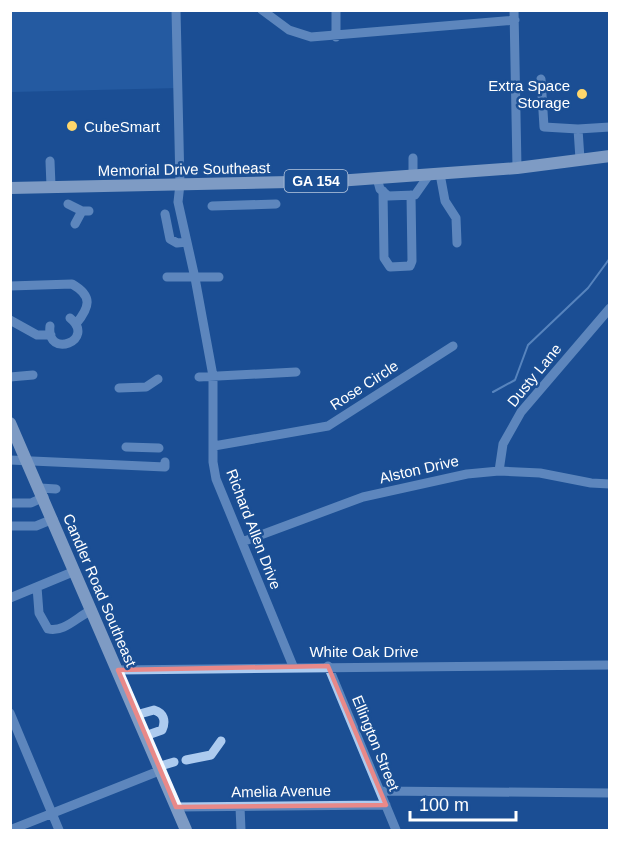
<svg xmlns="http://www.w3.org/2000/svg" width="620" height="841" font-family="Arial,sans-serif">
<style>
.green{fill:#2f69b2}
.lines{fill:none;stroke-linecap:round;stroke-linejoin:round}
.stream{stroke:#a0c5f1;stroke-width:2}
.minor{stroke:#adcbef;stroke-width:9}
.major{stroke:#f5f9ff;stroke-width:12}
.marked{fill:none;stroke:#e88989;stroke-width:4.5;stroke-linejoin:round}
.poi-dot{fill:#ffd66b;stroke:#1b4f94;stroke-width:2}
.labels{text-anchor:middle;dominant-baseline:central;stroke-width:5;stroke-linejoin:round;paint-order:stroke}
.shield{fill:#1b4f94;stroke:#bbcadf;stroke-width:1.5}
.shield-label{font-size:14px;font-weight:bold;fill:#fff}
.poi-label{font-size:15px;fill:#fff;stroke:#1b4f94;text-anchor:end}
.street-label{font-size:15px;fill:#fff;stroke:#1b4f94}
</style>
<rect width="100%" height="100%" fill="#1b4f94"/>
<!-- green -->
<path class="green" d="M10 11H176L178 88 11 92Z"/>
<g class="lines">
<!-- stream -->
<path class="stream" d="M493 392 515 380 528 345 588 288 610 258"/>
<!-- minor -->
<path class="minor" d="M176 10 180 184 178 202 195 278 213 376V462L216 479 293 666
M262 10 289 30 311 37 515 20
M514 10 517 168
M336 37V10
M541 79 544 127 578 129
M413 158V176
M580 159 578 129 610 127
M50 161 51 186
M440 174 445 201 456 218 457 243
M377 178 380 189 388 196 415 195 429 175
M383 191 384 258 390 267 410 266 412 261 411 195
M68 204 82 211H89
M212 206 276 204
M165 214 170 239 177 243 187 242
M75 224 82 211
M167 277H219
M10 286 72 284C93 296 90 307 76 324
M10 320 37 335H51
M50 326C46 360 97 340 70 318
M10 377 33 375
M199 377 296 372
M119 388 146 387 158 379
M214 446 328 426 453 346
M126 447 159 448
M10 460 165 467V462
M499 471 503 444 521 412 610 308
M40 488 56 489
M10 503H31L44 497
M10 526H36L53 519
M242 542 363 497 467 474 499 471 540 473 591 483 610 484
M37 587 39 613 48 629C64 633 78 616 92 610
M10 598 75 571
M328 666 396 830
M118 670 610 665
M10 713 59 830
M136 715 154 710C164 713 166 721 162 730L145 736
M186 760 211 755 221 741
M157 767 174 762
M380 791 610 793
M176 807 386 805
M240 807 241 830
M10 830 159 771"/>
<!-- major -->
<path class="major" d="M10 188 337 181 517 168 610 156
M10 423 186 830"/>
</g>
<!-- marked area -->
<path d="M0 0H620V841H0ZM328 666 386 805 176 807 118 670Z" fill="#1b4f94" fill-opacity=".55" fill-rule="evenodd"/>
<path class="marked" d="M328 666 386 805 176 807 118 670Z"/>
<!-- markers -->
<g class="poi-dot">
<circle cx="582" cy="94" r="6"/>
<circle cx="72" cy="126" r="6"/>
</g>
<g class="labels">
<!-- shield labels -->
<rect class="shield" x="284.5" y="170" width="63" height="22" rx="4.5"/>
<g class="shield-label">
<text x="316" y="181">GA 154</text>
</g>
<!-- poi labels -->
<g class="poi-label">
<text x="570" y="85">Extra Space<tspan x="570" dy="17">Storage</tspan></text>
<text x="84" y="126" text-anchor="start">CubeSmart</text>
</g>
<!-- street labels -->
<g class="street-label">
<text transform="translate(184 169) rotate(-1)">Memorial Drive Southeast</text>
<text transform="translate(534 375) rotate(-51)">Dusty Lane</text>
<text transform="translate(364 385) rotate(-33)">Rose Circle</text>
<text transform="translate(419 469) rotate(-13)">Alston Drive</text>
<text transform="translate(254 529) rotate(69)">Richard Allen Drive</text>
<text transform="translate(100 590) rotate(67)">Candler Road Southeast</text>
<text x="364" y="651">White Oak Drive</text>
<text transform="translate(376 743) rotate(68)">Ellington Street</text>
<text transform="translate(281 791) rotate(-1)">Amelia Avenue</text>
</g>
</g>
<!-- border -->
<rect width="620" height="841" fill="none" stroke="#ffffff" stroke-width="24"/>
<!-- scale -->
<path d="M410 811v9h106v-9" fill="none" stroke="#ffffff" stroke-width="3"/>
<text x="419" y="811" font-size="18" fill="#ffffff" stroke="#1b4f94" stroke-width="4.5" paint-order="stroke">100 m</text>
</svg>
